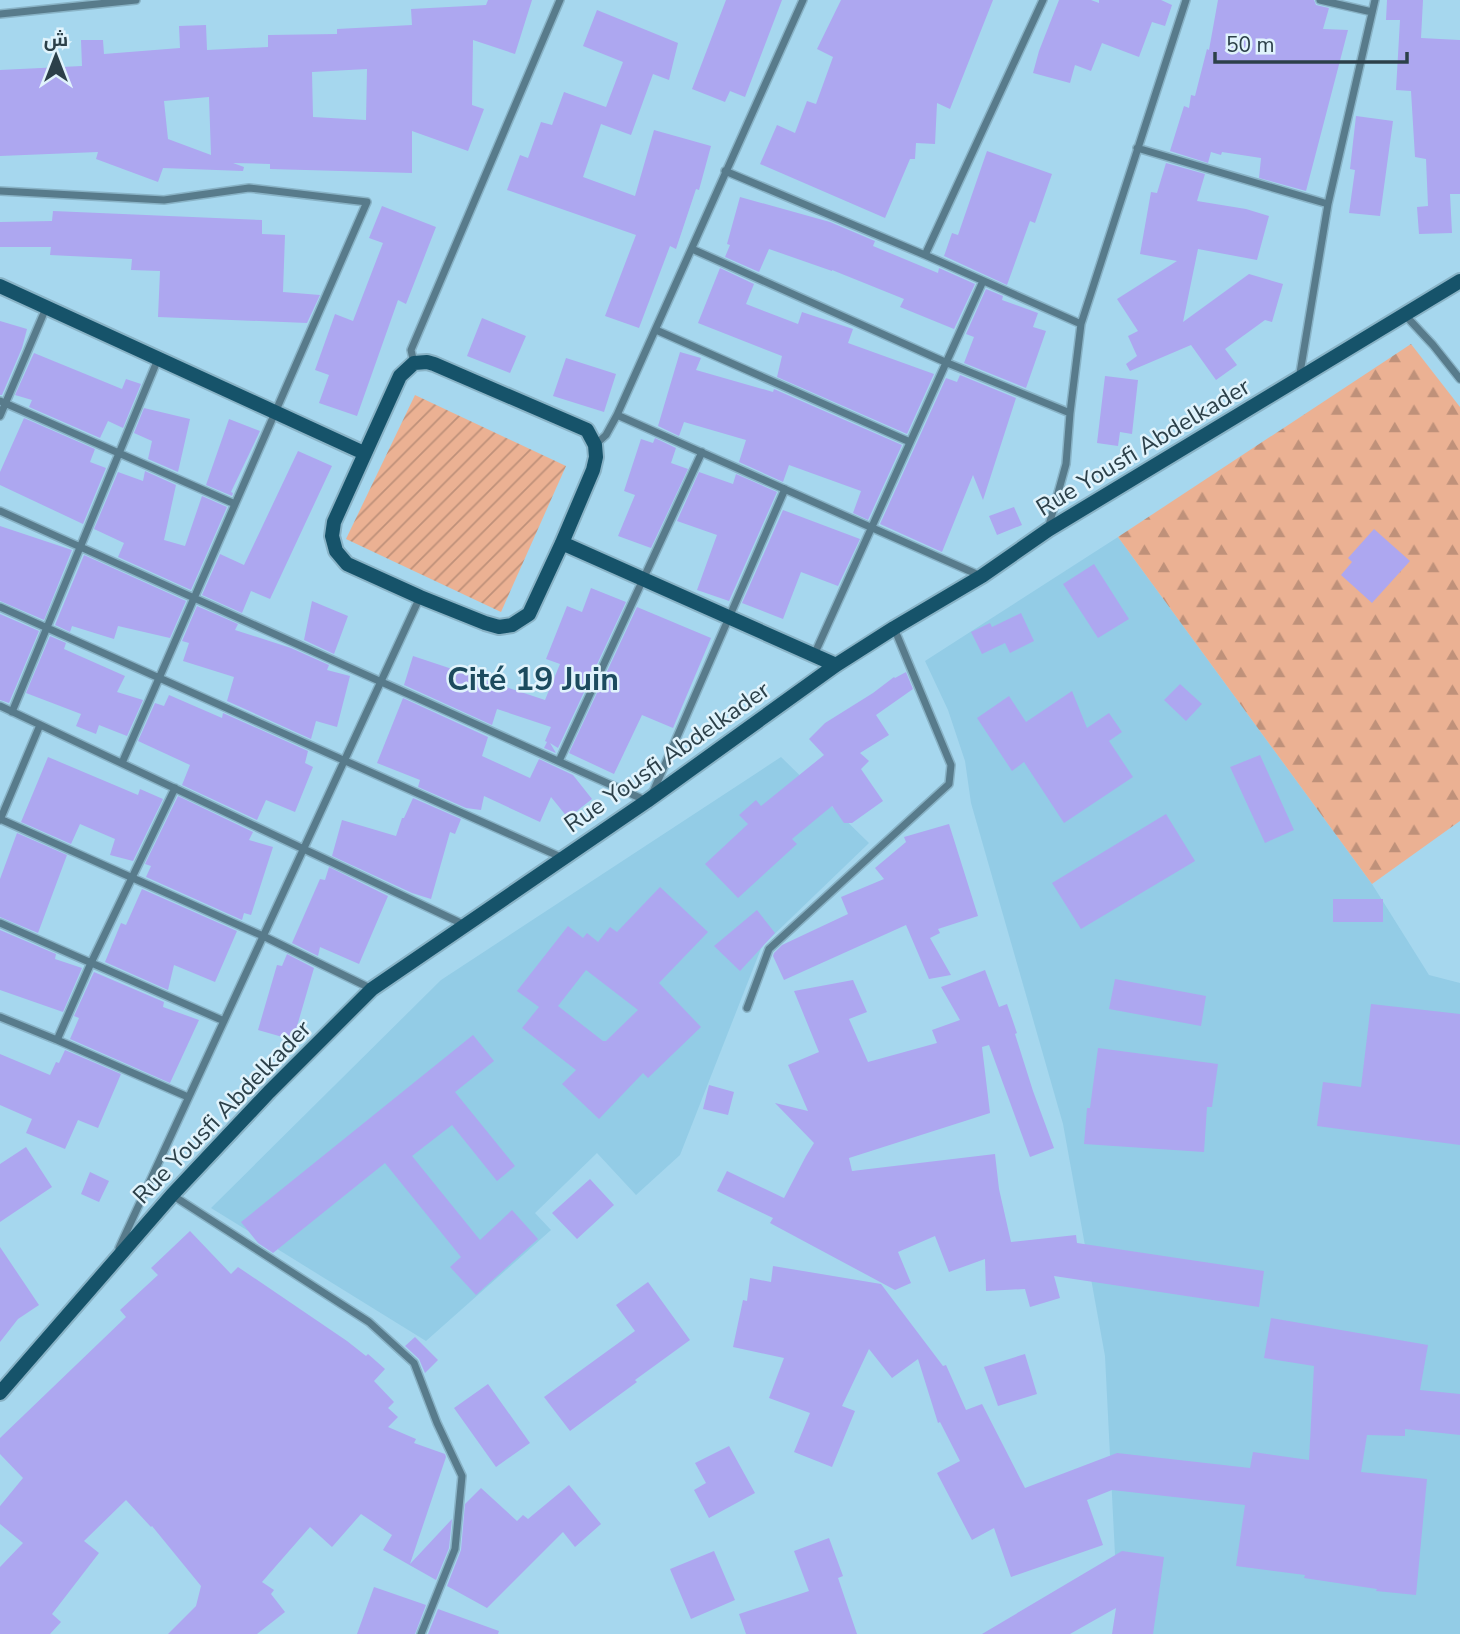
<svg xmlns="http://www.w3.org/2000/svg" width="1460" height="1634" font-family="'Nunito Sans',Cairo,sans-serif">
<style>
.built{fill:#93cce6}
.forest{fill:url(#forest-firs)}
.garden{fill:url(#garden-furrows)}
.building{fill:#ada7f0;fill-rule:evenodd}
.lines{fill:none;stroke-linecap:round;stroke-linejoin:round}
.street-casing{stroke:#89b3c6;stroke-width:10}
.secondary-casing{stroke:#89b3c6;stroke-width:18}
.street{stroke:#587b8b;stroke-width:7}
.secondary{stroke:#16536a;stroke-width:14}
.labels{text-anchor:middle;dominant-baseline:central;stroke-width:5;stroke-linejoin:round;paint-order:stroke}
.street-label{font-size:24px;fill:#2c4049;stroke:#e0f3fc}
.district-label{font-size:32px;font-weight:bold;fill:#1c4b5e;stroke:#e0f3fc}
</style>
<defs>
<pattern id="forest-firs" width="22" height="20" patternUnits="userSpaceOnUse" patternTransform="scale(1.75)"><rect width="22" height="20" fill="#ebb193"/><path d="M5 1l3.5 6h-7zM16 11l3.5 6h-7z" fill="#bf917a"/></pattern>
<pattern id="garden-furrows" width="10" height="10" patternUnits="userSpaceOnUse" patternTransform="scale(1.75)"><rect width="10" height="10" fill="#ebb193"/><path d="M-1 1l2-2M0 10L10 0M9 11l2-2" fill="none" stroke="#bf917a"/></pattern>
</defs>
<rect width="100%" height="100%" fill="#a6d7ee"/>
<!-- built -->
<path class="built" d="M1118 537 1372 884 1429 975 1460 983V1634H1119L1105 1356 1063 1124 971 803 965 761 948 710 925 661Z
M781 757 869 843 762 946 680 1155 636 1195 597 1153 535 1213 551 1230 426 1341 211 1208 441 980Z"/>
<!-- forest -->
<path class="forest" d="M1411 344 1460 407V821L1372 884 1118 537Z"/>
<!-- garden -->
<path class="garden" d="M415 395 566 466 501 612 346 539Z"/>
<!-- building -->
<path class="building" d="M488 0H532L515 54 473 40 472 105 484 109 468 151 412 131V173L270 169V164L233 163 244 167 243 171 163 168 158 182 96 159 98 152 0 156V70L82 66 81 40H103L104 54 180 48 179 26 206 25 207 50 268 47V35L337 34V29L412 25 411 9 486 5ZM367 69 366 120 313 117 312 72ZM209 97 211 155 168 139 164 101Z
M726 0H782L745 97 730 91 725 102 692 89Z
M841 0H993L950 109 937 103 935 144 916 143 915 159H910L885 218 760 164 777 125 795 133 807 101 816 104 833 57 817 49Z
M1059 0H1091L1099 3V0H1161L1172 5 1165 26 1152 22 1139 57 1102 43 1091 71 1075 65 1070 83 1033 73 1039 51Z
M1218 0H1314L1316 5 1329 8 1323 29 1348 30 1306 191 1259 178 1261 158 1222 152 1221 155 1211 152 1208 163 1170 151 1184 106 1189 108 1191 95 1195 96 1207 49 1209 50Z
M1387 0H1423L1421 38 1460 40V194H1450L1452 233 1419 234 1417 207 1428 206 1426 159 1415 157 1411 91 1396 90 1400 20H1386Z
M597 10 678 43 669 80 653 74 631 135 601 124 583 177 635 196 654 130 711 146 699 190 696 189 676 249 670 246 639 328 605 316 636 235 507 190 520 155 528 158 541 122 552 125 564 92 606 107 623 62 583 46Z
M1356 116 1393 121 1380 216 1349 213 1355 170 1350 169Z
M987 151 1052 174 1035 223 1030 221 1007 285 944 256 952 233 958 235Z
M1166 163 1205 174 1197 201 1246 209 1269 216 1257 260 1198 249 1183 322 1249 274 1283 284 1272 322 1265 320 1225 349 1237 365 1216 380 1191 345 1130 371 1126 364 1137 356 1128 336 1138 331 1117 299 1177 261 1140 254 1151 192 1157 193Z
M740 197 830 222 875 241 873 246 938 273 939 268 975 284 954 329 900 307 904 299 832 270V271L769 249 759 272 725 257 730 245 727 244Z
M382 206 436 227 406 304 398 300 357 416 319 403 329 375 315 370 335 314 353 321 383 243 369 238Z
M53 211 262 220V234L285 235 283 292 320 295 307 323 158 317 160 271 131 270 132 259 50 255 51 247H0V222L52 221Z
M720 268 754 284 746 304 798 324 802 312 853 329 848 343 934 374 907 434 777 377 782 356 698 323Z
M986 289 1003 296 1002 300 1038 313 1033 327 1046 331 1026 388 964 363 974 337 966 334Z
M482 318 526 336 510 373 467 356Z
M0 321 27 329 22 348 2 395H0Z
M680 352 701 358 696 370 773 392 774 389 902 445 868 520 853 513 861 491 789 465 783 482 739 462 746 440 684 422 679 436 658 426Z
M34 353 122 389 126 379 141 384 123 428 108 421 100 438 29 407 32 400 15 395Z
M566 358 616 374 604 412 553 396Z
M960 375 1016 398 983 500 973 475 942 552 880 524 946 378 957 382Z
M1105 376 1138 380 1132 434 1120 432 1118 446 1097 443Z
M144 408 190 419 178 472 148 459 152 441 134 433Z
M24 418 95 449 90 462 106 468 83 524 0 485V472Z
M229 419 260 431 231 492 233 493 232 496 206 485Z
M655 438 676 448 671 463 688 469 651 548 618 536 635 495 624 491 641 439 653 443Z
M298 451 332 466 270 599 251 591 242 613 202 595 220 554 244 565Z
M145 471 176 485 164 540 185 546 202 496 227 507 191 590 118 557 124 543 94 529 118 472 143 481Z
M699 472 733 484 736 474 777 492 729 601 697 590 717 535 677 521Z
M1014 507 1022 525 997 535 989 516Z
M783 510 860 539 838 586 801 572 783 619 742 603Z
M0 526 72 550 44 620 0 601Z
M1374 529 1410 561 1372 603 1341 575 1352 562 1348 558Z
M84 555 186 601 170 638 118 626 114 639 72 626 70 632 55 625Z
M1094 564 1129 619 1098 638 1063 584Z
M591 588 626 602 558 748 550 743 556 753 544 748 547 742 545 741 551 727 497 709 492 725 404 685 413 656 545 700 560 664 546 659 567 606 582 612Z
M312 601 348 616 334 654 304 640Z
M197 606 238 624 235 630 291 648 329 665 327 670 350 676 337 727 316 721 311 739 227 701 234 677 183 661 189 643 182 641Z
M637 607 711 638 673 728 642 715 614 774 569 753Z
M1021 613 1034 641 1010 653 1005 643 982 654 971 632 990 623 992 627Z
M0 614 39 631 9 703 0 700Z
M50 636 66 643 64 649 125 676 117 692 143 700 127 736 99 725 96 734 76 726 81 714 26 693Z
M906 672 913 689 876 715 889 735 860 753 869 761 861 769 883 801 852 823H844L832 806 792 839 797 844 738 898 705 864 748 824 739 815 756 800 761 806 824 755 809 739 825 723 873 693 894 677 895 678Z
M1180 684 1202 704 1186 721 1164 700Z
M1072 691 1087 728 1109 713 1122 732 1109 741 1133 777 1064 823 1024 762 1012 771 977 718 1009 696 1026 722Z
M169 695 222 718 223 713 308 751 305 763 313 767 295 812 266 800 257 820 182 785 190 765 138 741 155 703 164 706Z
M403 698 488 737 482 756 530 778 539 759 573 775 592 799 568 818 551 797 540 822 484 796 481 810 466 808 418 787 420 780 377 763Z
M1260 755 1294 830 1265 843 1230 767Z
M48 757 138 795 140 789 163 799 133 861 110 855 115 839 80 824 71 844 21 822Z
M178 796 253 832 249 840 273 847 251 915 244 913 242 920 146 877 151 866 145 864Z
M413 798 461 819 455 834 450 832 431 899 412 893 332 856 342 820 396 836 402 818H404Z
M1166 814 1195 861 1081 929 1052 883Z
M949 824 978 916 938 929 940 933 930 938 951 975 929 979 906 925 784 980 773 956 774 953 782 945 848 914 841 897 884 879 875 868 906 842 904 837Z
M17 833 67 855 38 933 0 917V879Z
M329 867 388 896 359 964 320 947 318 956 292 943 320 879 325 880Z
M660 887 708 932 659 983 701 1027 648 1078 643 1073 599 1119 562 1084 576 1070 522 1028 539 1007 517 991 568 926 583 938 587 933 598 942 610 927 617 932ZM586 970 638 1010 606 1041H603L558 1006Z
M142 889 237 931 215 982 174 965 168 990 105 962 121 923 126 925Z
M1333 899H1383V922H1333Z
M757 910 775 933 740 971 714 946Z
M0 930 56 954 55 959 82 968 63 1012 0 990Z
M287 954 314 968 293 1040 258 1030 277 965 282 966Z
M985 970 999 1007 1007 1004 1017 1033 1015 1034 1033 1091 1054 1148 1030 1157 989 1045 982 1047 990 1113 849 1158 852 1171 995 1154 999 1189 1011 1242 1076 1235 1077 1243 1264 1271 1259 1307 1054 1276 1060 1298 1030 1307 1025 1289 986 1291 985 1259 949 1272 935 1236 898 1252 911 1283 895 1290 770 1223 773 1218 717 1191 727 1171 784 1198 806 1156 814 1143 775 1103 808 1111 788 1065 819 1052 794 991 853 980 867 1012 849 1019 868 1062 937 1043 932 1030 960 1020 941 987Z
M94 972 164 1002 163 1007 199 1020 170 1083 70 1039 79 1018 74 1016Z
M1115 979 1206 996 1201 1026 1109 1009Z
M1371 1004 1460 1014V1145L1317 1126 1323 1082 1361 1087Z
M473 1035 494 1061 455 1092 515 1166 497 1181 452 1125 412 1156 480 1240 512 1210 538 1239 476 1295 450 1267 461 1257 385 1163 273 1253 258 1243 241 1222Z
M1098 1048 1218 1064 1212 1107H1207L1204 1152 1084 1144 1087 1108H1090Z
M65 1050 121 1074 98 1128 78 1120 65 1149 26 1133 32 1119 0 1105V1054L50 1075 56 1062 59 1063Z
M709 1085 734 1092 728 1115 703 1109Z
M26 1147 52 1187 0 1222V1164Z
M90 1172 109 1181 99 1202 81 1194Z
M590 1179 614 1205 577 1239 552 1213Z
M190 1231 231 1274 238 1267 347 1341 366 1356 368 1354 385 1369 374 1381 394 1402 388 1408 398 1417 388 1427 416 1439 414 1443 445 1454 446 1457 410 1564 452 1519 449 1548 436 1580 383 1550 392 1535 361 1514 332 1547 310 1527 262 1582 274 1590 271 1594 285 1612 257 1634H168L196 1606 201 1586 152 1526 151 1527 126 1500 84 1541 99 1553 52 1614 61 1622 50 1634H0V1567L23 1543 0 1524V1506L23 1478 0 1454V1438L126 1317 120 1310 158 1275 151 1268Z
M0 1247 39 1305 18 1319 0 1342Z
M773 1266 881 1284 943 1366 946 1365 966 1410 982 1404 1025 1488 1117 1453 1250 1468 1253 1452 1309 1460 1314 1366 1264 1358 1271 1318 1428 1345 1420 1390 1460 1394V1435L1405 1429V1436L1367 1435 1361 1472 1427 1479 1416 1595 1376 1591 1377 1589 1304 1578 1305 1575 1236 1566 1245 1505 1112 1490 1087 1500 1103 1545 1011 1577 994 1528 972 1540 937 1473 960 1461 940 1422 938 1423 918 1359 892 1378 869 1349 842 1406 855 1411 832 1467 794 1452 810 1413 769 1398 784 1358 733 1347 743 1300 747 1301 750 1278 771 1282Z
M648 1282 690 1340 635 1380 637 1382 570 1431 544 1397 635 1331 616 1305Z
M415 1337 438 1360 425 1373 419 1359 405 1346Z
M1025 1354 1037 1394 998 1406 984 1367Z
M488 1384 530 1443 496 1467 454 1408Z
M729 1446 755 1493 709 1518 694 1490 706 1483 695 1463Z
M569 1485 601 1524 575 1547 563 1532 487 1608 447 1586 461 1550 465 1504 481 1488 517 1521 523 1515 528 1519Z
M829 1538 843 1576 838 1578 857 1634H746L739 1614 809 1591 794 1551Z
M714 1551 735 1600 691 1619 670 1569Z
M1122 1551 1164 1557 1153 1634H1112L1116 1608 1070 1634H982Z
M374 1587 426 1605 415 1634H357Z
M438 1609 499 1631 498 1634H428Z"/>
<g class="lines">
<!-- street casing -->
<g class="street-casing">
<path id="street" d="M1320 0 1372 12
M0 14 136 0
M1137 148 1328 204
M725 171 925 255 1081 324
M0 191 164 200 249 188 367 202 122 763
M692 249 945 362 1070 413
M925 255 1043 0
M1405 315 1433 345 1460 379
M656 330 910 442
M414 363 411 350 560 0
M1299 379 1328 204 1375 0
M0 401 235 504
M617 415 981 576
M0 416 46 308
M595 445 606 435 617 415 803 0
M0 511 647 801
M1048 529 1066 464 1070 413 1081 324 1186 0
M0 607 563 858
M814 655 983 281
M0 706 465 925
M12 712 158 359
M559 761 702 452
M653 792 785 489
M0 819 263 936 372 989
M0 820 40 725
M0 923 224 1021
M747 1008 769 949 949 784 951 765 894 628
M0 1017 57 1040 188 1097
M57 1040 91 963 175 788
M172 1195 369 1322 414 1363 437 1423 462 1476 455 1549 421 1634
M119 1248 420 597"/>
</g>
<!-- secondary casing -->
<g class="secondary-casing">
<path id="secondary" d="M0 286 364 453
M427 362 434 364 587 430 595 445 596 457 593 470 562 543 529 614 512 625 499 627 485 623 420 597 347 564 336 551 332 536 334 522 400 376 414 363Z
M562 543 836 665
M0 1393 172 1195 269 1092 372 989 647 801 836 665 894 628 982 576 1048 530 1460 281"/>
</g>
<!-- street -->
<use href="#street" class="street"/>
<!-- secondary -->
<use href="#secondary" class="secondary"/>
</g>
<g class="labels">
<!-- street labels -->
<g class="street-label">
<text transform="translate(1143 447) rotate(-31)">Rue Yousfi Abdelkader</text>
<text transform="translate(667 757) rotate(-35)">Rue Yousfi Abdelkader</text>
<text transform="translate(222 1112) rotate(-46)">Rue Yousfi Abdelkader</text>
</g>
<!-- district labels -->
<g class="district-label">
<text x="533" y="679">Cité 19 Juin</text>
</g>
</g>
<!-- north arrow -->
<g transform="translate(56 56)" stroke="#e0f3fc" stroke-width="5" paint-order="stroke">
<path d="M0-5L12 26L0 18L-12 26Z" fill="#2c4049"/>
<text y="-10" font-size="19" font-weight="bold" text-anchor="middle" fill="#2c4049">ش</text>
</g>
<!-- scale -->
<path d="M1215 52v10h192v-10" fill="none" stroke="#2c4049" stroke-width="3.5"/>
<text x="1226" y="52" font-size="21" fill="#2c4049" stroke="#e0f3fc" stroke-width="5" paint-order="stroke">50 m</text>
</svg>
